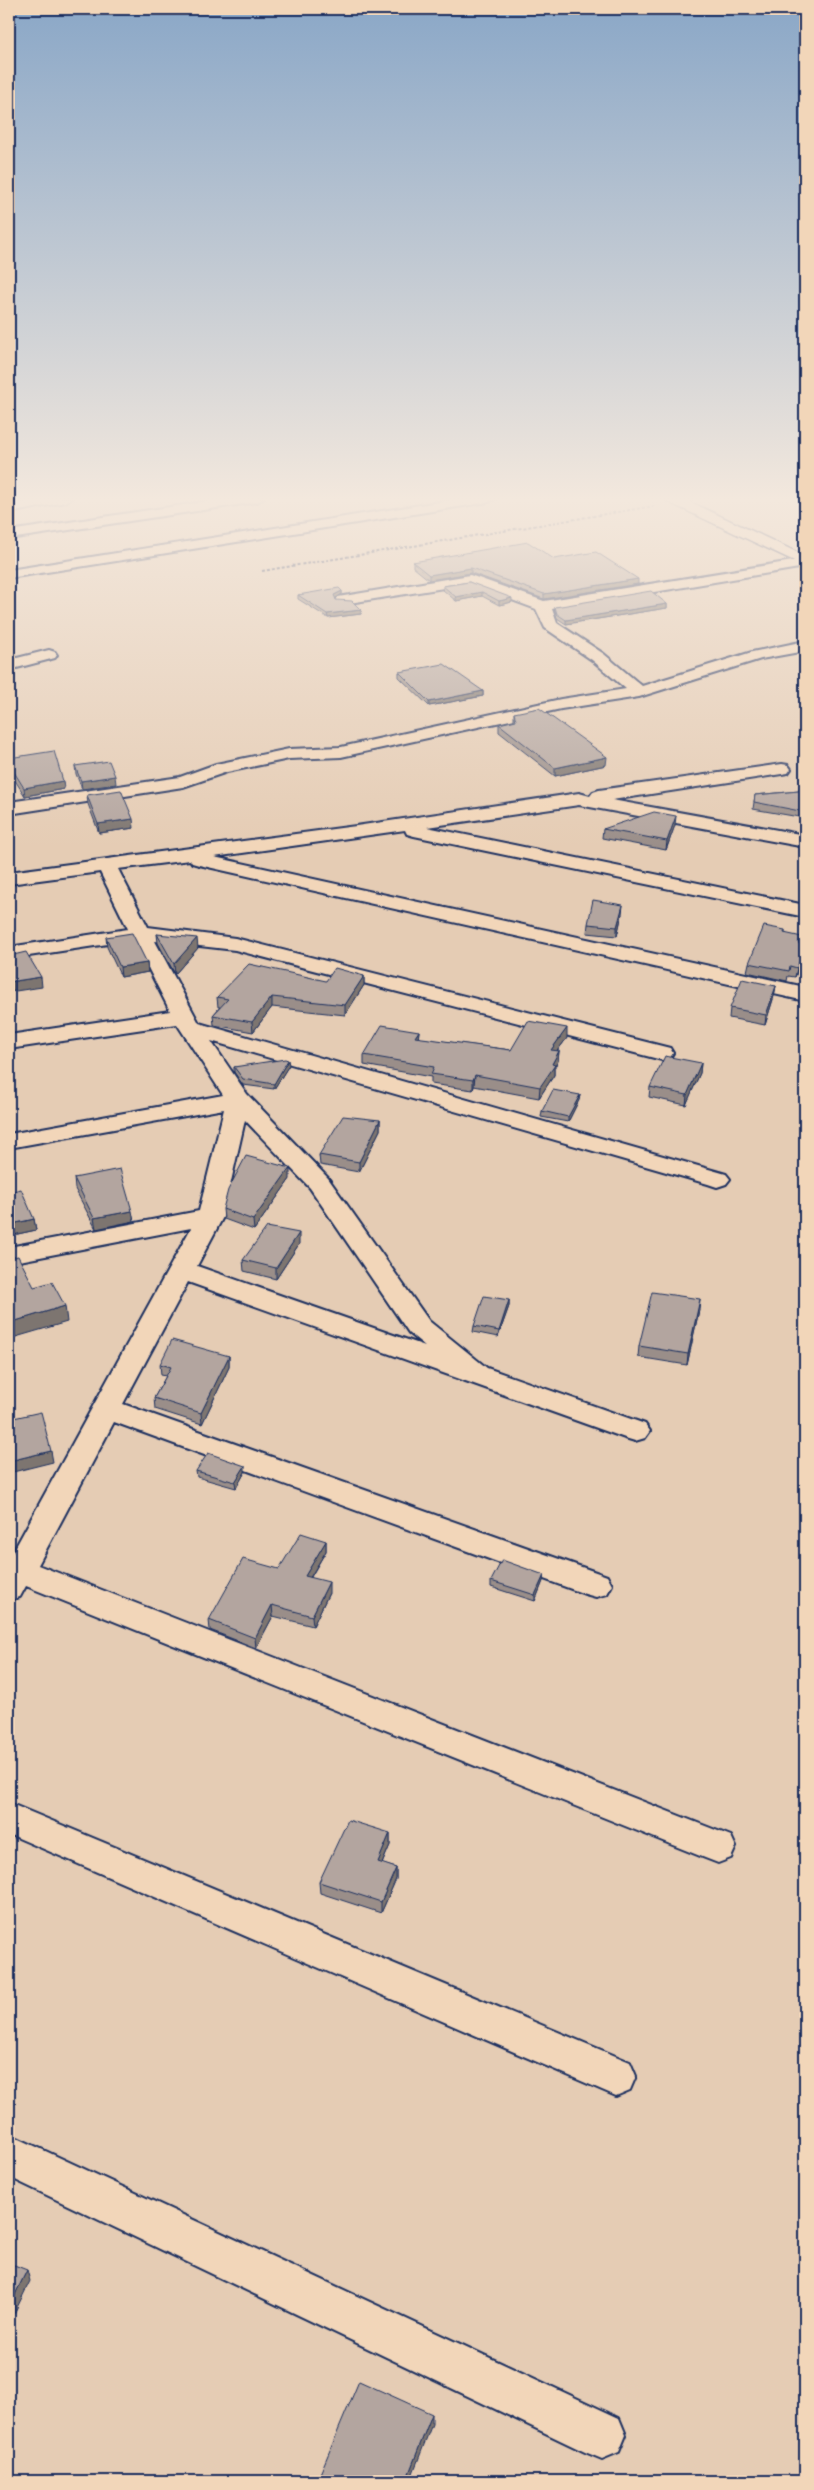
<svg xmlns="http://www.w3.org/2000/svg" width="814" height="2490" font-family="'Gochi Hand',sans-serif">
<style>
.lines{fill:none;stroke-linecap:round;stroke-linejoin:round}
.minor-casing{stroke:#1b2f5e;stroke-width:4}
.trunk-casing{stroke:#1b2f5e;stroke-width:3}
.path{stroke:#1b2f5e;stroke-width:2;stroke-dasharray:3 2;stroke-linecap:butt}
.minor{fill:#f2d6b9;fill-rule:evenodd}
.trunk{fill:#f2d6b9;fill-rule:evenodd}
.wall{fill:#9a8e89;stroke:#1b2f5e}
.shaded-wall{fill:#7d746f;stroke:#1b2f5e}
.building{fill:#b3a59f;stroke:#1b2f5e}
</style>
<rect width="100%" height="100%" fill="#e5ccb4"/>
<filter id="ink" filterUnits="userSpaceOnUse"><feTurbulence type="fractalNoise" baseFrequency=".02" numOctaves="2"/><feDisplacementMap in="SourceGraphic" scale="10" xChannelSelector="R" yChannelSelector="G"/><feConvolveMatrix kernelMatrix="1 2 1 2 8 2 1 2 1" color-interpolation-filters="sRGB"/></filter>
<g filter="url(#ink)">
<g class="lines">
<!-- minor casing -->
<g class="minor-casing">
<path id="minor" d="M45 498H72L65 502 9 513V505Z
M230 498H264L257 502 9 539V531Z
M464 498H496L489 502 9 578V570Z
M805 559V567L552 609 557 623 604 654 642 686 752 652 805 641V651L761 659 639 697 561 709 341 757 289 759 227 772 183 787 9 814V802L180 777 216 764 289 749 341 747 561 699 626 689 592 660 545 628 536 609 469 584 343 604 338 603 336 600 338 597 470 575 544 601Z
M49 650 55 652 57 655 55 658 9 670V660Z
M782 764 788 765 791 769 788 773 612 800 805 835V847L579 805 427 827 805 905V917L414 836 407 834 405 830 214 857 805 987V1001L199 865 192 863 190 860 118 869 148 927 235 938 670 1048 673 1053 670 1058 662 1060 235 950 155 941 199 1023 726 1174 730 1179 726 1184 717 1187 708 1184 211 1041 247 1094 328 1178 429 1321 487 1368 645 1424 650 1431 645 1438 635 1441 625 1438 188 1282 123 1404 607 1576 612 1585 607 1594 596 1597 585 1594 114 1422 38 1565 731 1836 736 1847 731 1858 718 1863 705 1858 26 1586 20 1597 9 1600V1559L191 1228 9 1263V1247L199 1211 224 1109 9 1148V1134L223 1095 177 1024 9 1049V1035L170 1011 134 940 9 959V947L128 929 100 872 9 884V872L356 826 579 793 590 796 593 792 599 790ZM245 1120 310 1188 409 1333 425 1346 197 1266 223 1217Z
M9 1803 630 2062 636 2076 630 2090 616 2096 602 2090 9 1834Z
M9 2134 619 2418 626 2435 619 2452 602 2459 585 2452 9 2177Z"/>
</g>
<!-- trunk casing -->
<g class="trunk-casing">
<path id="trunk" d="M664 498H682L805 556V566L666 501Z"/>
</g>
<!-- path -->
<path class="path" d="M262 571 654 506"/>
<!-- minor -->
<use href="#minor" class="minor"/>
<!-- trunk -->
<use href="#trunk" class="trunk"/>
</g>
<!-- wall -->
<path class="wall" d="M554 559 638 584 544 599 471 573 429 580 413 567V562Z
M469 582 512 602 499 605 482 596 456 601 443 590V586Z
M342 591V594L336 598V600L361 610V614L328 618 298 599V595Z
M667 604V608L566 624 557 618 555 610V607Z
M399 672 483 691V696L429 706 399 677Z
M514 713 606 765 555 776 499 732V724L514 721Z
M9 758 64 789 25 796 9 771Z
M75 766 116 784 82 789 76 774Z
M805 767V818L753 809 755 795 799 791Z
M87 795 134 828 99 833 88 804Z
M675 825 666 850 602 838 603 829Z
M622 914 617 936 587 933 588 924Z
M785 930V933L801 943 805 954 795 977 788 976 787 981 747 972 749 963Z
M157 934 198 948 175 974 158 943Z
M106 937 147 963 148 972 121 977 107 947Z
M364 976V985L345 1015 272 1007 253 1032 214 1025 213 1015 220 1007H218L217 997Z
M776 986 774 996 765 1025 729 1018 730 1008Z
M419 1031 418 1038 511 1050 567 1038 557 1051H559L558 1061 554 1068V1075L539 1098 474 1086 473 1090 431 1084V1077L364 1065V1055Z
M701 1063 700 1073 686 1105 649 1097 650 1087Z
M289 1065 274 1089 243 1085 234 1072V1067Z
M580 1095 579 1100 568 1122 541 1117 542 1111Z
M380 1120V1130L359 1172 320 1165 319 1155Z
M74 1178 134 1221 96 1229 75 1189Z
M290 1179 254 1230 224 1219 223 1209Z
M9 1192 34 1219 36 1230 13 1235 9 1234Z
M299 1244 276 1279 244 1271 243 1260Z
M509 1300V1306L498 1337 473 1332 474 1326Z
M699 1310 687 1365 638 1357 639 1346Z
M229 1356V1367L202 1424 155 1409 154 1398 166 1376 161 1375 160 1364Z
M196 1471 245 1472 236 1488 197 1477Z
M326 1541V1551L311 1577 329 1593 313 1626 273 1616 256 1648 210 1630 209 1620 279 1569Z
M491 1581H543L535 1601 491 1587Z
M390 1833V1845L382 1864 396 1868V1879L381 1913 320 1893 319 1882Z"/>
<!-- shaded-wall -->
<path class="shaded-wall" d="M471 568V573L429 580V575Z
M638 579V584L544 599V594Z
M342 591V594L334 599V595Z
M482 592V596L456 601V597Z
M512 598V602L499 605V601Z
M667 604V608L566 624V620Z
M361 610V614L328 618 327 614Z
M483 691V696L429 706V702Z
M607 757 606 765 555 776V768Z
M115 776 116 784 82 789 81 781Z
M63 781 64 789 25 796 24 788Z
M676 816 675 825 666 850 667 841Z
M133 819 134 828 99 833 98 824Z
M623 905 622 914 617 936V927Z
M197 938 198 948 175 974 174 964Z
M805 946V954L795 977 797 968Z
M147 963 148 972 121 977 120 967Z
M364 976V985L345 1015V1005Z
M41 977 42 987 9 992V982Z
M776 986 774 996 765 1025 766 1015Z
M272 997V1007L253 1032 252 1022Z
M567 1028V1038L550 1060 551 1050Z
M419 1031 418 1041 415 1037Z
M559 1051 558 1061 554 1068V1075L539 1098 540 1087Z
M288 1060 289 1065 274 1089V1084Z
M701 1063 700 1073 686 1105 687 1095Z
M475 1075 474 1086 473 1090V1080Z
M580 1095 579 1100 568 1122V1117Z
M380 1120V1130L359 1172V1162Z
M290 1168V1179L254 1230 253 1220Z
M132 1211 134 1221 96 1229 94 1218Z
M34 1219 36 1230 13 1235 12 1224Z
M299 1233V1244L276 1279V1268Z
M700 1299 699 1310 687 1365 688 1354Z
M509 1300V1306L498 1337 499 1331Z
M65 1306 67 1322 9 1339V1323Z
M229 1356V1367L202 1424 201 1413Z
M51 1451 53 1462 9 1473V1461Z
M245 1466V1472L236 1488 235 1482Z
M326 1541V1551L305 1586V1576Z
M544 1575 543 1581 535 1601V1595Z
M329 1582V1593L313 1626 312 1616Z
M272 1605 273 1616 256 1648 255 1638Z
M390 1833V1845L378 1873V1862Z
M396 1868V1879L381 1913V1902Z
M9 2244 12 2255 9 2260Z
M27 2270 30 2281 9 2324V2307Z
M432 2414V2424L410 2481H406Z"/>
<!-- building -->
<path class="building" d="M528 542 554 559 596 552 638 579 544 594 471 568 429 575 413 562Z
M469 582 512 598 499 601 482 592 456 597 443 586Z
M339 588 342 591 334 595 336 600 352 601 361 610 327 614 298 595Z
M651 591 667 604 566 620 557 614 555 607Z
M444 664 483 691 429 702 399 672Z
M539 708 607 757 555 768 499 724 516 720 514 713Z
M54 751 63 781 24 788 9 764V758Z
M109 761 115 776 81 781 75 766Z
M805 767V812L754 802 755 795 799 791Z
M121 790 133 819 98 824 87 795Z
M654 812 676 816 667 841 603 829Z
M593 900 623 905 617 927 588 924Z
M764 926 785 930 784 933 802 937 798 943 805 944V946L797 968 790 966 789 971 749 963Z
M132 933 147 963 120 967 106 937Z
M157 934 197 938 174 964Z
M26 952 41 977 9 982V956Z
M249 964 326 981 335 968 364 976 345 1005 272 997 252 1022 213 1015 228 999 217 997Z
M742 979 776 986 766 1015 730 1008Z
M528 1021 567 1028 551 1050 559 1051 552 1064 555 1065 540 1087 475 1075 473 1080 431 1074 434 1067 364 1055 382 1025 419 1031 415 1037 511 1050Z
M665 1056 701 1063 687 1095 650 1087Z
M285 1059 288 1060 274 1084 243 1079 234 1067Z
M553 1090 580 1095 568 1117 542 1111Z
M343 1116 380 1120 359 1162 319 1155Z
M246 1156 290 1168 253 1220 223 1209 228 1190Z
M120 1169 132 1211 94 1218 74 1178Z
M21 1189 34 1219 12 1224H9V1192Z
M267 1227 299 1233 276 1268 243 1260Z
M18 1256 34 1287 52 1282 65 1306 9 1323V1258Z
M652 1292 700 1299 688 1354 639 1346Z
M484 1296 509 1300 499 1331 474 1326Z
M172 1340 229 1356 201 1413 154 1398 171 1367 160 1364Z
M41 1412 51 1451 9 1461V1419Z
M208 1453 245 1466 235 1482 196 1471Z
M301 1533 326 1541 305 1576 329 1582 312 1616 272 1605 255 1638 209 1620 243 1559 279 1569Z
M502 1560 544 1575 535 1595 491 1581Z
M348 1820 390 1833 378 1862 396 1868 381 1902 319 1882Z
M9 2263 27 2270 9 2307Z
M359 2381 432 2414 406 2481H317Z"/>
</g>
<!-- sky -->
<linearGradient id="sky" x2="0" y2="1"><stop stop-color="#8aa7c7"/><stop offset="0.59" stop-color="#f3e8dd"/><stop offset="1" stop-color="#f3e8dd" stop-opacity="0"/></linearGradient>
<rect width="814" height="847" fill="url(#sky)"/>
<!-- margin -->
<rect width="814" height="2490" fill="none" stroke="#f2d6b9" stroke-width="30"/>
<rect x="15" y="15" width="784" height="2460" fill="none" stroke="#1b2f5e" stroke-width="2" filter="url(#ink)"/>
</svg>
